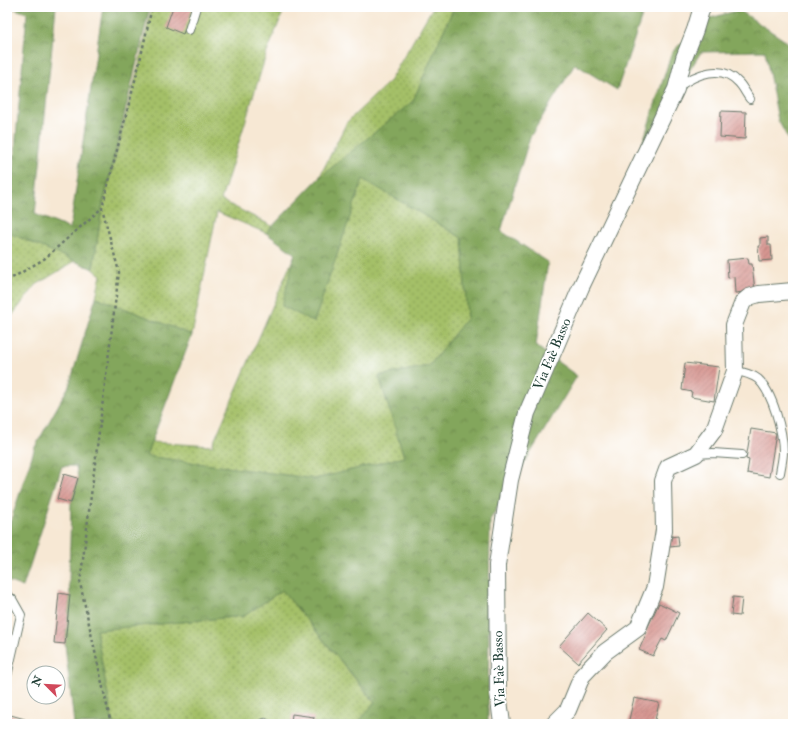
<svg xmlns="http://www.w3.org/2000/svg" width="800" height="731" font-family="'IM FELL Double Pica',serif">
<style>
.grass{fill:url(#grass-dots);stroke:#627e4e}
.forest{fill:url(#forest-crowns);stroke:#517248}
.building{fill:url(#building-hatch)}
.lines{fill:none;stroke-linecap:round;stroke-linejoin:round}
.service-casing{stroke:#6b796c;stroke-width:10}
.minor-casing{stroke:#6b796c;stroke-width:18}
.path{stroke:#6b796c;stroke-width:2.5;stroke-dasharray:3 3;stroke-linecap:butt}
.service{stroke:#fff;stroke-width:8}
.minor{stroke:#fff;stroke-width:16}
.labels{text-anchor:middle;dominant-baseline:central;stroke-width:3.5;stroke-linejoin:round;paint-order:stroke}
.street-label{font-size:14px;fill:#1f3d34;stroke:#fff}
</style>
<defs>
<pattern id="grass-dots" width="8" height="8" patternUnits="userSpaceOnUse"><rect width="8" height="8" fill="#a4c067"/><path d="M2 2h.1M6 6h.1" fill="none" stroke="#859d56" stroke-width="1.8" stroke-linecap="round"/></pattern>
<pattern id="forest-crowns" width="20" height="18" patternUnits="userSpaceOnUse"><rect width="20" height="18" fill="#83a65c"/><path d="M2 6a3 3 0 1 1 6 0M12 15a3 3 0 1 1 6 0" fill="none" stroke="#6b884d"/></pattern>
<pattern id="building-hatch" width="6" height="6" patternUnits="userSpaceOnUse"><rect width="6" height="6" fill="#d79691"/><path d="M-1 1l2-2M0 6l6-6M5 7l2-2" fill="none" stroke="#ae7c77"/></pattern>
</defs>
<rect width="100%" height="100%" fill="#fff"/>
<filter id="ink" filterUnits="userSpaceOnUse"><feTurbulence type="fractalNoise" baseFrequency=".025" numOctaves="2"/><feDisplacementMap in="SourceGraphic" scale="8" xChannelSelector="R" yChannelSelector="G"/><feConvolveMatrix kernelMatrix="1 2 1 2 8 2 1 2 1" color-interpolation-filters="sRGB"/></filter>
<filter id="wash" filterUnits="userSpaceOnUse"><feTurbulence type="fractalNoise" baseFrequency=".012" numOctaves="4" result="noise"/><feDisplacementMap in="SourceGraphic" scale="16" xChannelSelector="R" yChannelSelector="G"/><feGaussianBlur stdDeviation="0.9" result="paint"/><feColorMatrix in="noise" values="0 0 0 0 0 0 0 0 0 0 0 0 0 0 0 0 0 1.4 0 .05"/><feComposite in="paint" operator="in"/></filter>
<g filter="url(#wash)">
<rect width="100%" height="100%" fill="#f7e8d4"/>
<!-- grass -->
<path class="grass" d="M152 7H285L266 55 221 200 272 226 266 233 217 212 192 335 96 297 101 275 93 269 102 208 139 65Z
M433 7H454L413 101 319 178 347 122 389 82Z
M363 178 462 238 467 318 429 366 379 376 404 457 315 479 145 456 151 442 212 446 295 254 283 305 314 322Z
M7 232 75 261 36 285 7 322Z
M282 590 375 703 357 724H113L96 630 244 616Z"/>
<!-- forest -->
<path class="forest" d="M9 7H56L35 214 70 229 103 7H150L102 208 93 269 7 232V218L10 206 27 13Z
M454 7H645L617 90 575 64 530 137 501 231 548 262 536 346 577 376 490 520 488 724H357L375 702 282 590 244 616 96 630 113 724H74L65 644 70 595 69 582 71 503 78 478 76 466H62L23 587 7 581V532L35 447 69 386 96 297 192 335 146 456 315 479 404 457 379 376 429 366 467 318 462 238 363 179 314 322 282 306 295 254 266 233 319 178 413 101Z
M739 10 793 46V148L778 120 765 51 701 52 641 148 672 52 707 19Z"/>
<g id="blocks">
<!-- building -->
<path class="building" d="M173 7H193L183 34 166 27Z
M721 111 746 112 745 139 720 137Z
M768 237V245H771L772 260 759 261 758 246H760V238Z
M748 258 749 264H752L755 291 735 293 734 277 728 278 727 260Z
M685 363 719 367 714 401 691 397 692 392 682 390Z
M751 429 776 433 769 477 747 473 749 460 746 459Z
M64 474 78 478 71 503 57 499Z
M678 536 679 546 670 547V537Z
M59 593 70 595 65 644 54 643Z
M733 597 742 598 740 616 731 615Z
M659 603 679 613 666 641 662 639 653 656 639 650 647 632 646 631Z
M588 613 607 630 578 663 559 646Z
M634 698 659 703 654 724H628Z
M7 714 25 719 24 724H7Z
M292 714 314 717 313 724H283V721L291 722Z"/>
</g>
</g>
<g filter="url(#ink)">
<use href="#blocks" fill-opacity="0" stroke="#6b796c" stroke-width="1"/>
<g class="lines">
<!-- service casing -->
<g class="service-casing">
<path id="service" d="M189 30 196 7
M678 87C696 74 722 63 739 83 743 87 746 94 750 99
M735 371C743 372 751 374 758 379 773 393 783 432 783 452 783 459 781 466 780 473
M697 454 713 453 742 455
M7 595 12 599 21 615 7 676
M263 724 265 723"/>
</g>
<!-- minor casing -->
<g class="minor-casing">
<path id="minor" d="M502 724 498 692 497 565 510 480 527 413 581 287 676 89 684 58 695 30 702 7
M554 724 568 710 582 676 605 652 638 628 655 587 664 530 663 481 668 467 696 454 714 430 735 371 734 325 743 302 749 297 759 294 793 291"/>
</g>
<!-- path -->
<path class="path" d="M7 281 44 259 102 208
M111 724 80 583 119 272 102 208 139 65 152 7"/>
<!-- service -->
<use href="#service" class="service"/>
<!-- minor -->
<use href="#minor" class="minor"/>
</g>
</g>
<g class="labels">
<!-- street labels -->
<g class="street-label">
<text transform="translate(552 354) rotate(-67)">Via Faè Basso</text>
<text transform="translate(499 669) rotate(-92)">Via Faè Basso</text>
</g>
</g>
<!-- margin -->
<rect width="800" height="731" fill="none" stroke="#fff" stroke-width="24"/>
<!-- north arrow -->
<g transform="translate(46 685) rotate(294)"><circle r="19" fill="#ffffff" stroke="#a5b1ae"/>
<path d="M0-3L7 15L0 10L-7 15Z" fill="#d1495b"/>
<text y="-6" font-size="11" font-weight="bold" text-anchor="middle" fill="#1f3d34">N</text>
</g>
</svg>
